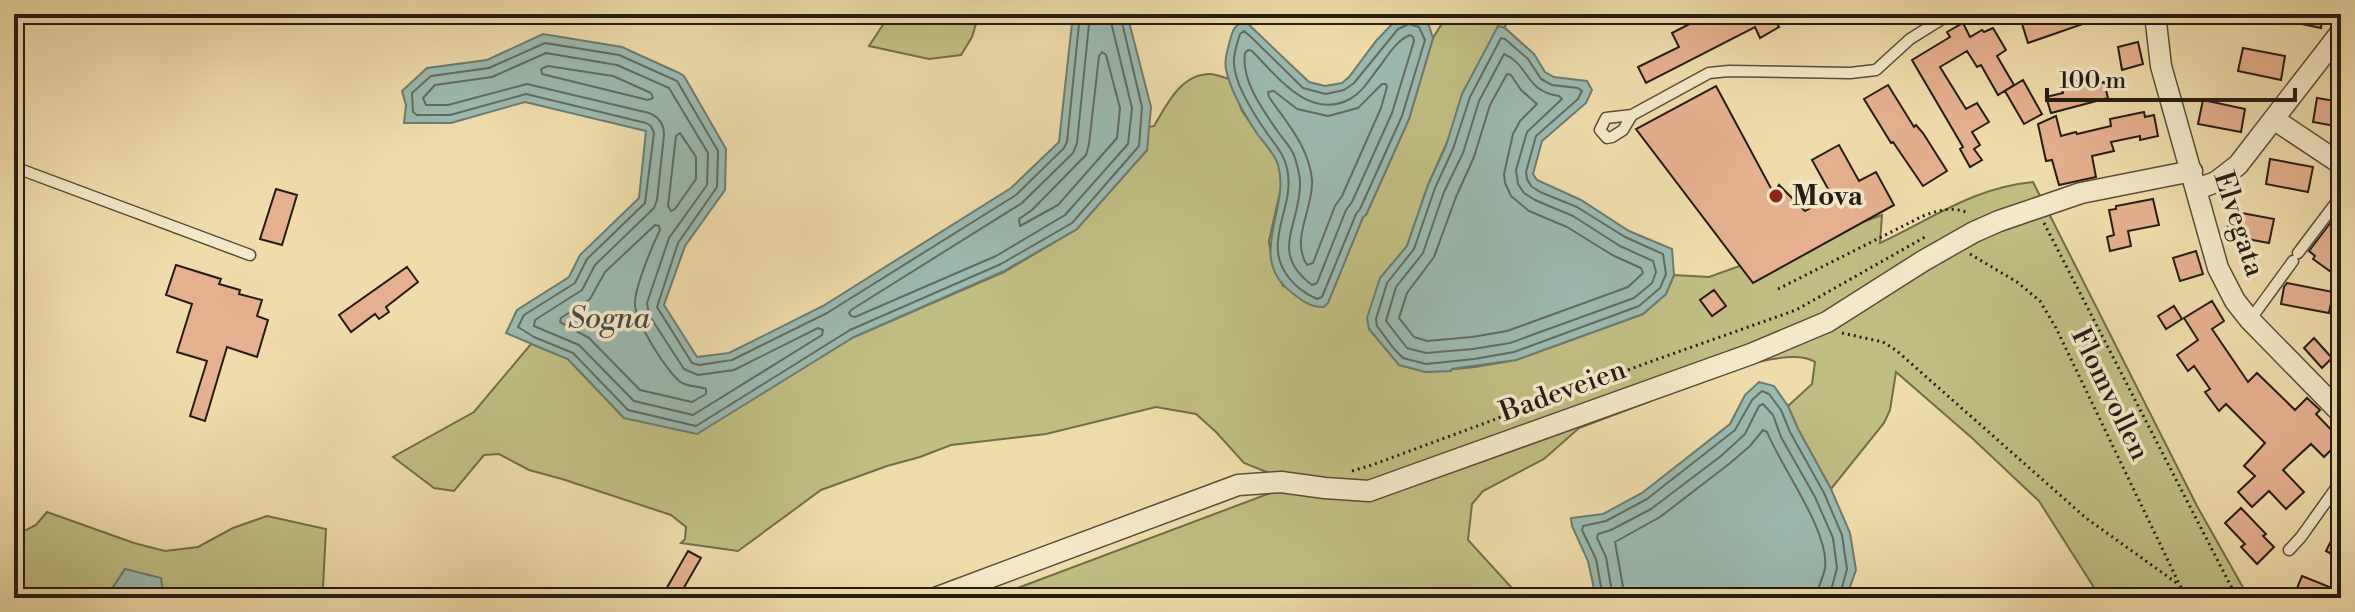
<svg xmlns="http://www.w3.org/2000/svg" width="2355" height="612" font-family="'Libre Bodoni',serif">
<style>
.green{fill:#c1be83;stroke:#736d4c;stroke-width:2}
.water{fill:#9bbab0;stroke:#6c7b72;stroke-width:2}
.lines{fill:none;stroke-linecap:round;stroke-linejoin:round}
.shore{stroke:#606b62;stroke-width:2}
.building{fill:#e5b08f;stroke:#251c14;stroke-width:2}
.service-casing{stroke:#584c3a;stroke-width:13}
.minor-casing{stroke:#584c3a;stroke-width:23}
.path{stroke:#251c14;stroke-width:3;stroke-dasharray:2 4;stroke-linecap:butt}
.service{stroke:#f5e8c8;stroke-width:10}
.minor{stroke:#f5e8c8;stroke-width:20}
.poi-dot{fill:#8f2418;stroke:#f5e8c8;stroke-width:3}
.labels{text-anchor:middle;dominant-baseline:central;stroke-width:7;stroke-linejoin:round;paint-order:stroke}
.poi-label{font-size:28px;font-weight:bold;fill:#251c14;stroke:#f5e8c8;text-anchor:start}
.street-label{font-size:28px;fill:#251c14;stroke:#f5e8c8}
.water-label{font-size:30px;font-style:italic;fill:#484b43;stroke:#f5e8c8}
</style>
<rect width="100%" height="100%" fill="#f0dcab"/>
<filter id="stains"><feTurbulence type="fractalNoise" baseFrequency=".0025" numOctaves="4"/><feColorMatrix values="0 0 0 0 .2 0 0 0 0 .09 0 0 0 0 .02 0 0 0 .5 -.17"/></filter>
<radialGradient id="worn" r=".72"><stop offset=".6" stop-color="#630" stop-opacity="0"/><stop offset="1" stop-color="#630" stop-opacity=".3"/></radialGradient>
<!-- green -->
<path class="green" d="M890 14H979L972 37 961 55 929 59 869 46Z
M1448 14H1507L1505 28 1498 27 1428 185 1407 246 1395 261 1425 372 1475 367 1516 360 1643 314 1666 294 1674 275 1709 277 1882 215 1880 243C1934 218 1972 188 2033 182L2197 506 2249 598H2098L2093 586 2039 501 1972 438 1896 372 1890 410 1884 423 1831 489 1798 429 1788 406 1812 384 1815 362C1785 343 1694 384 1661 395L1648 402 1579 428 1544 459 1483 491 1472 504 1468 540 1521 598H991L1281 489 1282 478 1244 463 1216 432 1196 414 1156 407 1046 434 951 445 920 457 887 466 821 490 738 551 681 543 685 539 686 527 671 515 562 479 529 470 499 454 484 455 454 491 434 488 393 457 474 412 531 344 568 359 624 418 854 337 1004 272 1077 229 1147 150 1148 127 1154 126C1167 104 1181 74 1210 74 1216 74 1224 78 1230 79L1242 111 1278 161 1282 183 1269 241 1272 262 1283 286 1328 302 1363 217 1366 215 1409 119 1433 38Z
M47 512 134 543 165 551 198 547 233 528 267 516 326 529 323 587 326 598H155L163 591 125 569 106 598H14V536L36 525Z"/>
<!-- water -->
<path class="water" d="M1073 14H1127L1151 107 1147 150 1077 229 1004 271 854 337 697 434 624 418 568 359 506 333 517 310 569 277 580 255 639 198 646 131 525 102 451 123H404L406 105 402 91 427 68 487 60 543 34 622 47 679 73 684 76 726 149 725 190 685 246 664 305 697 357 729 353 823 306 1011 188 1059 142Z
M1405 17 1423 19 1429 26 1433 38 1409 119 1366 215 1363 217 1328 303 1324 307C1311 308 1301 300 1291 292 1246 256 1291 209 1278 165 1275 154 1265 144 1258 135 1246 117 1230 90 1226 69 1224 61 1227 51 1229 44 1232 33 1233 25 1245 21L1309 82 1325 86 1342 83 1349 77 1376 41 1394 22Z
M1498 26 1505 28 1534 54 1545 72 1554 77 1587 81 1592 90 1586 103 1542 141 1533 174 1537 180 1581 200 1629 231 1672 249 1674 275 1666 294 1643 314 1516 360 1452 369 1451 371 1425 372 1399 365 1369 329 1367 318 1380 278 1407 246 1428 185 1446 146 1462 94Z
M1759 382 1774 386 1788 406 1798 429 1831 489 1850 533 1856 570 1846 598H1596L1588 561 1572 526 1571 518 1603 514 1642 493 1730 424 1745 395Z
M125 569 161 578 163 592 155 598H106Z"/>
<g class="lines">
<!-- shore -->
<path class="shore" d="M1080 14 1067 142 1064 148 1016 195 827 313 732 360 699 365 692 363 657 307 678 243 717 187 718 151 677 81 619 55 545 43 489 68 431 76 412 93 413 112 417 115H450L526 94 646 123 651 126 654 133 645 203 587 259 575 283 524 315 518 327 534 337 573 353 628 410 696 426 850 330 1001 264 1072 223 1139 146 1142 107 1120 14
M1090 14 1077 143 1073 153 1022 203 851 310 849 313 851 316 855 317 996 256 1065 215 1128 144 1132 108 1109 14
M1409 24 1419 27 1425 40 1402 116 1360 209 1356 214 1322 297 1317 299C1294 289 1275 268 1278 241 1280 215 1293 196 1287 168 1284 155 1277 147 1269 136 1257 119 1235 86 1234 64 1233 54 1237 44 1240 34L1244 31 1250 36 1303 88 1326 94 1344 90 1354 83 1398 29Z
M1410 35 1413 37 1414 41 1392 113 1352 202 1346 210 1317 283 1312 285C1268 252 1301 225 1300 182 1300 175 1297 165 1295 158 1292 148 1284 140 1278 132 1263 110 1241 81 1245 53L1248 50 1252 51C1277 76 1309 121 1350 99 1363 92 1371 77 1380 66 1388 55 1397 40 1410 35Z
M1501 38 1505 39 1528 59 1541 79 1552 85 1578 88 1582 91 1578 99 1536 136 1526 172 1527 179 1531 186 1540 192 1577 207 1625 237 1663 254 1666 274 1660 288 1639 306 1514 352 1474 359 1426 364 1403 358 1394 349 1377 326 1376 319 1387 283 1414 249 1435 188 1453 149 1470 97Z
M1102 52 1106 55 1120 108 1117 138 1058 205 1020 226 1019 219 1032 210 1086 155 1089 144 1099 56Z
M546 53 617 65 669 88 708 153 707 185 669 238 647 303 649 315 684 369 698 375 734 370 818 328 823 330 822 335 693 415 634 401 579 345 534 326 535 320 582 290 595 265 654 208 657 200 664 135C664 124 659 117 649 113L527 84 448 105H426L423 98 435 85 492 77Z
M1504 54C1530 65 1524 91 1559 96L1562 99 1527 132 1516 170 1518 184 1524 193 1535 200 1573 216 1620 246 1653 261 1656 272 1652 283 1634 298 1510 343 1473 349 1426 353 1407 348 1386 321 1396 287 1423 253 1444 192 1463 153 1479 101Z
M548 66 613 76 651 93 653 98 648 100 542 74 541 69Z
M1507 74 1511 75 1521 90 1537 104 1520 121 1513 134 1504 174 1505 183 1511 196 1529 211 1567 227 1614 256 1641 268 1643 273 1628 287 1507 331 1472 337 1427 341 1414 337 1399 318 1407 293 1434 257 1456 197 1474 157 1490 105Z
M1382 84H1386L1387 87 1381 108 1342 196 1335 206 1313 263 1307 265C1290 239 1314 208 1312 180 1309 147 1287 123 1269 97L1268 92 1274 91 1297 109 1328 116 1358 108Z
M680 133 696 157V179L675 209 671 211 668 206 676 136Z
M655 225 659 226 660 230C652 246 636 285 635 302 633 318 668 375 682 383 690 387 699 386 706 389V394L692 402 640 390 589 338 560 322 561 318 590 299 605 272Z
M1603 598 1596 559 1582 530 1583 526 1606 521 1647 499 1735 430 1752 400 1762 391 1769 394 1781 410 1790 432 1824 493 1842 535 1847 569 1839 598
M1613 598 1606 557 1597 538 1598 534 1611 530 1651 509 1721 456 1745 434 1759 406 1763 404 1773 415 1781 437 1815 497 1833 538 1837 568 1829 598
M1625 598 1615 542 1660 517 1729 464 1750 446 1763 430 1767 432C1781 467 1830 532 1825 568 1823 579 1817 587 1817 598"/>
</g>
<!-- building -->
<path class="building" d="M1709 14H1780L1774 17 1779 27 1760 38 1755 27 1646 83 1638 67 1679 47 1672 33Z
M2019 14H2102L2103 17 2028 43Z
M2284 14H2323L2321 28 2283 20Z
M1963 23 1970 37 1982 30 1984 32 1993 28 2006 50 1997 56 2014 85 1998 95 1981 65 1977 67 1967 51 1940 67 1966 109 1977 103 1989 122 1972 132 1980 145 1974 149 1982 160 1970 167 1960 149 1963 147 1912 60 1950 37 1947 32Z
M2138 42 2143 64 2122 70 2118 47Z
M2243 48 2285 56 2281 80 2238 71Z
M2095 76 2097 84 2104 82 2108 98 2051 113 2046 97 2063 93 2061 85Z
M2023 80 2042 114 2024 124 2005 91Z
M1888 85 1914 127 1916 125 1923 133 1947 171 1923 186 1893 142 1891 143 1864 99Z
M1716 86 1774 194 1779 185 1805 211 1832 196 1812 160 1839 145 1859 181 1876 172 1894 205 1753 283 1636 129Z
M2317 98 2341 102V127L2313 122Z
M2203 100 2245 109 2241 132 2198 124Z
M2144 112 2145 117 2154 115 2158 136 2140 140V136L2111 142 2114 151 2092 156 2096 177 2059 185 2052 160 2046 161 2038 124 2056 116 2061 136 2076 132 2077 134 2111 126 2110 119Z
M2270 159 2313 167 2308 192 2266 184Z
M276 189 297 195 282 245 260 239Z
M2153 199 2159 225 2128 231 2131 246 2110 251 2107 237 2114 235 2109 210 2116 209V206Z
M2341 209V264L2334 274 2313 259 2315 256 2309 251Z
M2231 211 2274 219 2269 243 2226 235Z
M2196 251 2203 274 2180 281 2173 258Z
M176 265 221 279 219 284 240 290 239 294 262 300 257 316 268 320 257 357 227 347 205 421 190 416 207 361 177 352 192 304 166 295Z
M407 267 418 282 386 307 389 312 379 319 375 314 351 332 339 315Z
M2287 283 2333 292 2329 313 2281 304 2284 287Z
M1714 290 1726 306 1712 316 1700 300Z
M2212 301 2224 321 2212 329 2248 382 2257 373 2295 410 2307 398 2320 410 2316 414 2341 440 2324 457 2311 444 2283 470 2304 492 2286 509 2269 491 2252 507 2238 492 2255 476 2244 466 2265 443 2226 404 2219 411 2205 392 2210 389 2194 366 2188 371 2177 355 2198 340 2184 318Z
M2174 306 2182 319 2166 329 2158 316Z
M2314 338 2332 358 2322 368 2304 348Z
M2241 508 2266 534 2263 536 2274 547 2257 564 2241 547 2245 544 2225 523Z
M2341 521V559L2326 551Z
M688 551 701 558 678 598H661Z
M2302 576 2332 588 2328 598H2293Z"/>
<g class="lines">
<!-- service casing -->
<g class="service-casing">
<path id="service" d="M1632 115 1623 130 1612 137 1607 138 1600 130 1606 118 1632 115 1709 73 1729 71 1850 73 1876 70 1910 39 1950 14
M14 167 250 255
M2298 253 2341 196
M2250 320 2293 261
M2289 550 2301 537 2341 481"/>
</g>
<!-- minor casing -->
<g class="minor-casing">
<path id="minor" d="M2155 14 2161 66 2218 268 2235 301 2250 320 2341 413
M2275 120 2341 164
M2197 189 2216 182 2238 165 2341 32
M935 598 1238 485 1281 482 1325 488 1369 491 1751 354 1827 322 1923 261 1974 232 1999 221 2081 193 2192 171"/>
</g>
<!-- path -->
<path class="path" d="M2044 223 2237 598
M1970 254 2017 282 2040 301 2056 328 2186 598
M1778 289 1923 216C1939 210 1952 206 1968 213
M1842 333 1883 342 1897 351 2086 518 2178 584
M1352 471 1372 465 1644 364 1796 310 1925 237"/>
<!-- service -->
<use href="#service" class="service"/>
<!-- minor -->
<use href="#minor" class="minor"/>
</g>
<!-- markers -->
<circle class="poi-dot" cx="1776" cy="196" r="8"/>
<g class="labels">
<!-- poi labels -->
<g class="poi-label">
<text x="1792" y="196">Mova</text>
</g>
<!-- street labels -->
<g class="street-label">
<text transform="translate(2239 224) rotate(72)">Elvegata</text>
<text transform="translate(1563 391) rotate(-20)">Badeveien</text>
<text transform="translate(2110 394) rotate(64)">Flomvollen</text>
</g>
<!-- water labels -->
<g class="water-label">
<text x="609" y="319">Sogna</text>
</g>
</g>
<!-- margin -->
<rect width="2355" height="612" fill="none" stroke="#f0dcab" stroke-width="48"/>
<rect x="16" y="16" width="2323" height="580" fill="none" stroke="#251c14" stroke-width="4"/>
<rect x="24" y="24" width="2307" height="564" fill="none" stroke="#251c14" stroke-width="2"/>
<!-- scale -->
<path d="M2047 88v12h248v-12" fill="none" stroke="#251c14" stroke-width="4"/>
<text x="2059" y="88" font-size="24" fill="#251c14" stroke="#f5e8c8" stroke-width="6" paint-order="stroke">100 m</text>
<rect width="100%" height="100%" filter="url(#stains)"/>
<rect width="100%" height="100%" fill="url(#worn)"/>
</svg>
